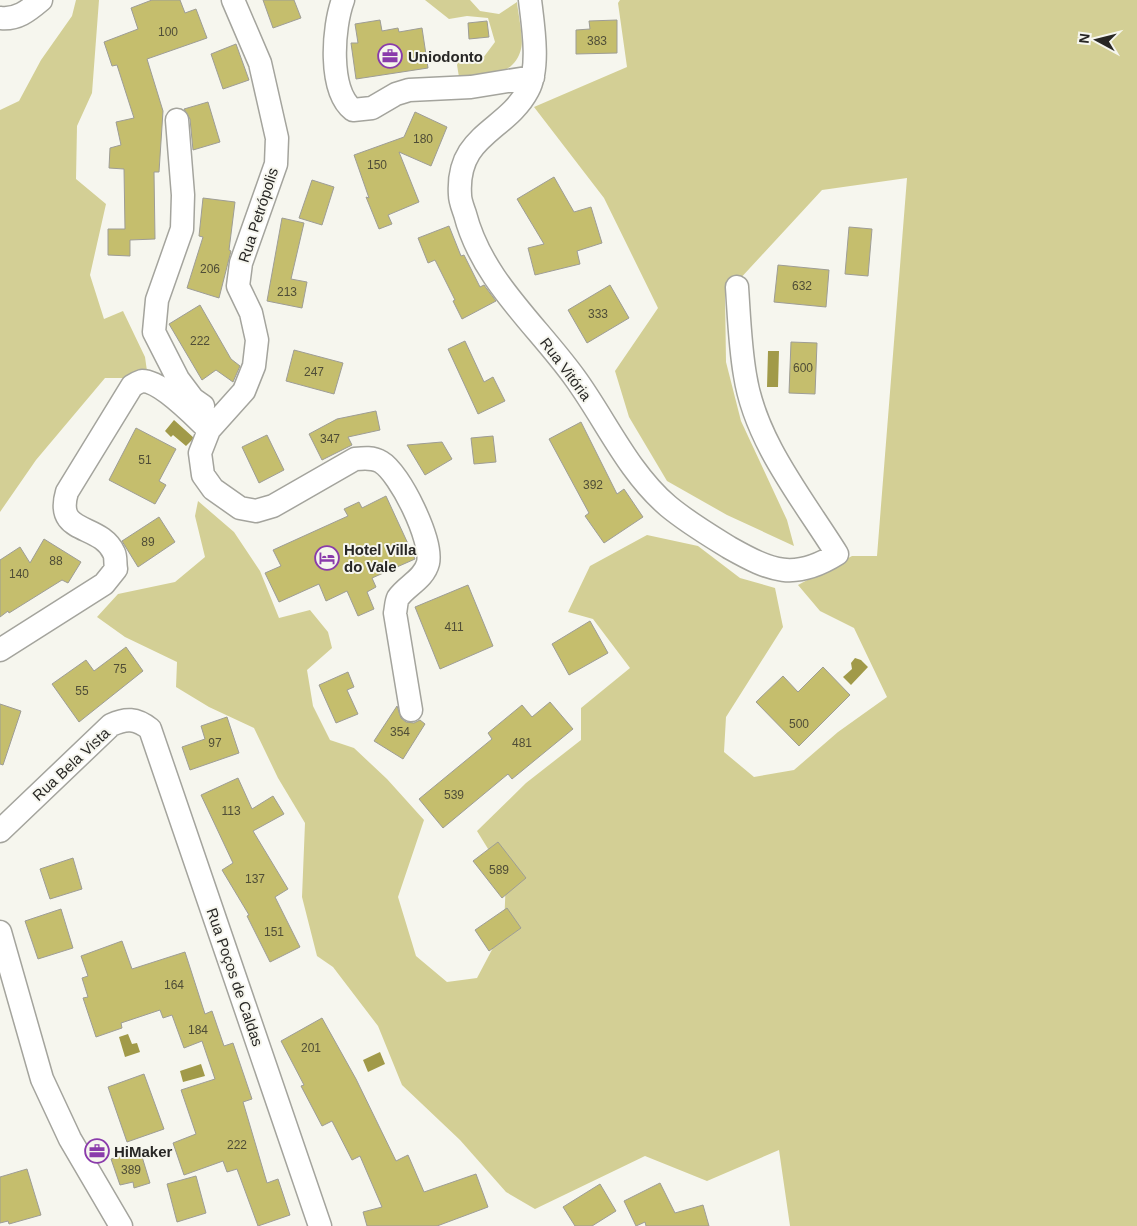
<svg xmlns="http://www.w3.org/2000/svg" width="1137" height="1226" font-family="Helvetica,sans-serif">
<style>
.green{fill:#d3cf95}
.water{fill:#a19a49}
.building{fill:#c5be6d;stroke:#9e9d96}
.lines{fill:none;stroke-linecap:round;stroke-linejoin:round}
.minor-casing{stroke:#a4a49d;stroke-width:25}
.minor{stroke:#fff;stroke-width:22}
.labels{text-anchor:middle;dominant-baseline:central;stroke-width:4;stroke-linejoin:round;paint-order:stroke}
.number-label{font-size:12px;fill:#4f4d37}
.poi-label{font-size:15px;font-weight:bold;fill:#282725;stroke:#f6f6ee;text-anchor:start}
.street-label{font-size:15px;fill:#282725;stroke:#f6f6ee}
</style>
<rect width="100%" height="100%" fill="#f6f6ee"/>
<!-- green -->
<path class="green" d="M76 0H99L92 93 77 126 76 179 106 204 90 275 104 319 123 311 145 357 148 378H105L36 460 0 512V110L19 101 41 60 72 16Z
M425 0H470L480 11 499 14 517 2C518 14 524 39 521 49 514 78 481 77 459 77L457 65 459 59 483 58 495 42 488 18 467 16 449 19Z
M620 0H1137V1226H790L779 1150 707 1181 645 1156 535 1209 506 1192 460 1140 402 1085 378 1026 333 967 317 956 302 897 305 823 278 778 254 728 209 707 176 687 177 662 125 637 97 617 118 594 175 582 205 557 195 516 198 501 234 532 260 571 279 618 310 610 328 632 332 648 307 670 313 706 330 740 354 748 387 779 424 820 398 897 416 956 447 982 477 978 504 927 506 878 477 831 526 783 581 740V708L630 668 593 619 568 612 590 566 647 535 698 546 740 578 775 588 783 627 726 717 724 752 754 777 794 770 838 732 887 697 854 628 820 611 798 585 852 556H877L907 178 822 190 725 295 726 362 741 421 787 520 794 546 727 515 667 481 629 417 615 371 658 308 604 198 534 107 627 67 618 3Z"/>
<!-- water -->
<path class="water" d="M768 351H779L778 387H767Z
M174 420 194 438 186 446 173 435 171 437 165 431Z
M855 658 861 660 868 667 851 685 843 677 852 669 851 663Z
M128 1034 132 1044 137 1043 140 1052 125 1057 119 1037Z
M380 1052 385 1064 368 1072 363 1060Z
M201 1064 205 1076 183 1082 180 1071Z"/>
<!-- building -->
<path class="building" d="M152 0H180L185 13 196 9 207 38 147 59 163 111 159 172H154L155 239 130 240V256L108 255V229H125L124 169 109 168 110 148 121 145 116 122 134 118 117 65 112 66 104 42 138 29 131 8Z
M263 0H294L301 18 273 28Z
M380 20 382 31 398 28 399 32 422 28 428 68 356 79 351 43H358L355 24Z
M617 20V53L576 54V30L590 29 589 21Z
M487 21 489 37 469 39 468 23Z
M236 44 249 80 223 89 211 54Z
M208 102 220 142 193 150 190 119 184 109Z
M415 112 447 127 431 166 399 152 419 202 388 215 392 224 379 229 366 197 369 198 354 155 404 137Z
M554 177 574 212 591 207 602 243 577 251 580 264 535 275 528 248 544 244 517 199Z
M312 180 334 187 322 225 299 218Z
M203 198 235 202 229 250 231 251 219 298 187 288 203 237 199 236Z
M282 218 304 223 291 279 307 282 302 308 267 301Z
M449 226 461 256 464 255 480 287 484 285 496 301 462 319 453 301 455 300 435 260 428 263 418 238Z
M849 227 872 229 868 276 845 274Z
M778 265 829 270 826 307 774 302Z
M610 285 629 318 587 343 568 310Z
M200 305 231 359 240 366 233 382 216 370 202 380 169 324Z
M465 341 484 382 493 377 505 401 478 414 448 349Z
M791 342 817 343 815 394 789 393Z
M294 350 343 363 334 394 286 381Z
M376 411 380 430 348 437 352 445 322 460 309 434 337 419Z
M581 422 617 494 624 489 643 517 604 543 585 516 589 513 549 439Z
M136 428 176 449 159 481 166 485 155 504 109 480Z
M267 435 284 470 259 483 242 447Z
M493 436 496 462 474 464 471 438Z
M442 442 452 459 425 475 407 445Z
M386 496 415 559 372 578 376 587 367 592 374 609 358 616 347 591 326 601 319 584 279 602 265 573 281 566 273 550 348 516 344 509 359 502 362 508Z
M159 517 175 542 138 567 122 541Z
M44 539 81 562 68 583 62 580 9 613 8 611 0 617V560L20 547 30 563Z
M468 585 493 646 440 669 415 607Z
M590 621 608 653 569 675 552 644Z
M126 647 143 671 79 722 52 684 86 660 94 671Z
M823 667 850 695 799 746 756 702 783 676 798 692Z
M348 672 354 687 347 690 358 714 336 723 319 685Z
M550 702 573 729 512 779 508 774 443 828 419 799 492 739 488 733 522 705 532 717Z
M0 704 21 711 3 765 0 764Z
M397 706 401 718 406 722 414 723 420 720 425 724 403 759 374 741Z
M227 717 239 753 190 770 182 747 205 739 201 726Z
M238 778 252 809 273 796 284 814 253 831 288 889 275 897 300 947 270 962 247 916 249 915 222 870 233 863 201 795Z
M498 842 526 878 502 898 473 861Z
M73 858 82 889 50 899 40 869Z
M507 908 521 928 489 951 475 930Z
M61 909 73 948 38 959 25 921Z
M122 941 132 969 185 952 205 1014 212 1011 224 1046 233 1043 252 1099 243 1102 267 1183 278 1179 290 1215 258 1226 237 1169 227 1172 223 1161 184 1175 173 1143 196 1134 181 1090 215 1079 202 1041 184 1048 172 1015 163 1018 160 1010 121 1023 122 1028 96 1037 83 998 88 997 82 978 88 976 81 956Z
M322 1018 356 1079 396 1161 408 1155 424 1192 476 1174 488 1207 437 1226H367L363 1212 382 1207 360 1156 352 1160 332 1121 322 1126 301 1086 304 1085 281 1041Z
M144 1074 164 1129 127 1142 108 1087Z
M140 1150 150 1183 134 1188 133 1182 120 1185 111 1159Z
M27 1169 41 1215 9 1224 8 1221 0 1223V1177Z
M196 1176 206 1213 177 1222 167 1184Z
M660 1183 675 1213 703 1205 709 1226H646L645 1222 636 1226 624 1201Z
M600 1184 616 1211 592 1226H575L563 1207Z"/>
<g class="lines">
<!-- minor casing -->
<g class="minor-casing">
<path id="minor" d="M233 0 260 63 277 138 276 164 241 263 238 286 251 313 257 340 254 366 244 391 209 430 200 453 203 475 213 489 240 508 256 511 273 506 355 459C364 458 373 457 381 462 400 473 433 541 428 563 424 579 406 586 398 598 396 602 396 609 395 613L411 710
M343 0C333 27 328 90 353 110L372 108 396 94 409 90 471 87 533 77
M530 0C533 25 540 68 528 90 506 132 456 134 460 195 460 201 463 208 465 214 482 280 536 324 575 378 605 419 628 472 668 506 687 522 709 535 730 548 771 571 794 581 837 554 802 498 755 441 745 375 740 346 739 316 737 287
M0 18C17 20 28 11 41 0
M177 120 183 195 182 229 157 300 154 332 178 379 193 399 203 406
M0 650 104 584 116 569C115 564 116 557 114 553 100 522 54 536 67 492L132 386C135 384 139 382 142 381 162 381 195 417 209 430
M0 831 111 725C126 718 136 718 150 729L320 1226
M0 932 42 1079 70 1139 121 1226"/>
</g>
<!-- minor -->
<use href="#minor" class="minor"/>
</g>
<!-- icons -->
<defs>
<g id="office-ring" transform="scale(1.25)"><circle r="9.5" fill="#f6f6ee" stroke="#8a3bab" stroke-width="1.5"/><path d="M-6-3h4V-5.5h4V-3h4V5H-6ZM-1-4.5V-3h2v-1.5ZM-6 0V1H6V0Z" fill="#8a3bab"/></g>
<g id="hotel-ring" transform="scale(1.25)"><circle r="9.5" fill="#f6f6ee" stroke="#8a3bab" stroke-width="1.5"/><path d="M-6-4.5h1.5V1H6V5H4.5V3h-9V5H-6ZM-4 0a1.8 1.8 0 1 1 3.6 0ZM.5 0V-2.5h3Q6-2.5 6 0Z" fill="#8a3bab"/></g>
</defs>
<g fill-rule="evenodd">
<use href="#office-ring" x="390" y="56"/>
<use href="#hotel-ring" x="327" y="558"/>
<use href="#office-ring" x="97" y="1151"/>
</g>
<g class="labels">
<!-- number labels -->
<g class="number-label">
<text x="168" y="32">100</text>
<text x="597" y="41">383</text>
<text x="423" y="139">180</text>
<text x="377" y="165">150</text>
<text x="210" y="269">206</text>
<text x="802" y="286">632</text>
<text x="287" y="292">213</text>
<text x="598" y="314">333</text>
<text x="200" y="341">222</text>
<text x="803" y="368">600</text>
<text x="314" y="372">247</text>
<text x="330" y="439">347</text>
<text x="145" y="460">51</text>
<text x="593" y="485">392</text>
<text x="148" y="542">89</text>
<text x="56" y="561">88</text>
<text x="19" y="574">140</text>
<text x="454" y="627">411</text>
<text x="120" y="669">75</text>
<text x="82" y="691">55</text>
<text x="799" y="724">500</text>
<text x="400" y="732">354</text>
<text x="215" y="743">97</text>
<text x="522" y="743">481</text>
<text x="454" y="795">539</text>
<text x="231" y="811">113</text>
<text x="499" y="870">589</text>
<text x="255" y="879">137</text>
<text x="274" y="932">151</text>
<text x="174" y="985">164</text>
<text x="198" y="1030">184</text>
<text x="311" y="1048">201</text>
<text x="237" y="1145">222</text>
<text x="131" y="1170">389</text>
</g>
<!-- poi labels -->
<g class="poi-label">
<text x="408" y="56">Uniodonto</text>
<text x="344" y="549">Hotel Villa<tspan x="344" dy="17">do Vale</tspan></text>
<text x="114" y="1151">HiMaker</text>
</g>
<!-- street labels -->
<g class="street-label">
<text transform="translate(258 215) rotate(-72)">Rua Petrópolis</text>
<text transform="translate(566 369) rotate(53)">Rua Vitória</text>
<text transform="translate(71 764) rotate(-43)">Rua Bela Vista</text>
<text transform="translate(235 977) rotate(71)">Rua Poços de Caldas</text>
</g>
</g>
<!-- north arrow -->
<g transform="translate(1097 40) rotate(277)" stroke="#f6f6ee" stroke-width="4" paint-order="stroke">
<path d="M0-4L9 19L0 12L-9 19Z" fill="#282725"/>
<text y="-8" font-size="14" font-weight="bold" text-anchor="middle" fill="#282725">N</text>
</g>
</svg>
